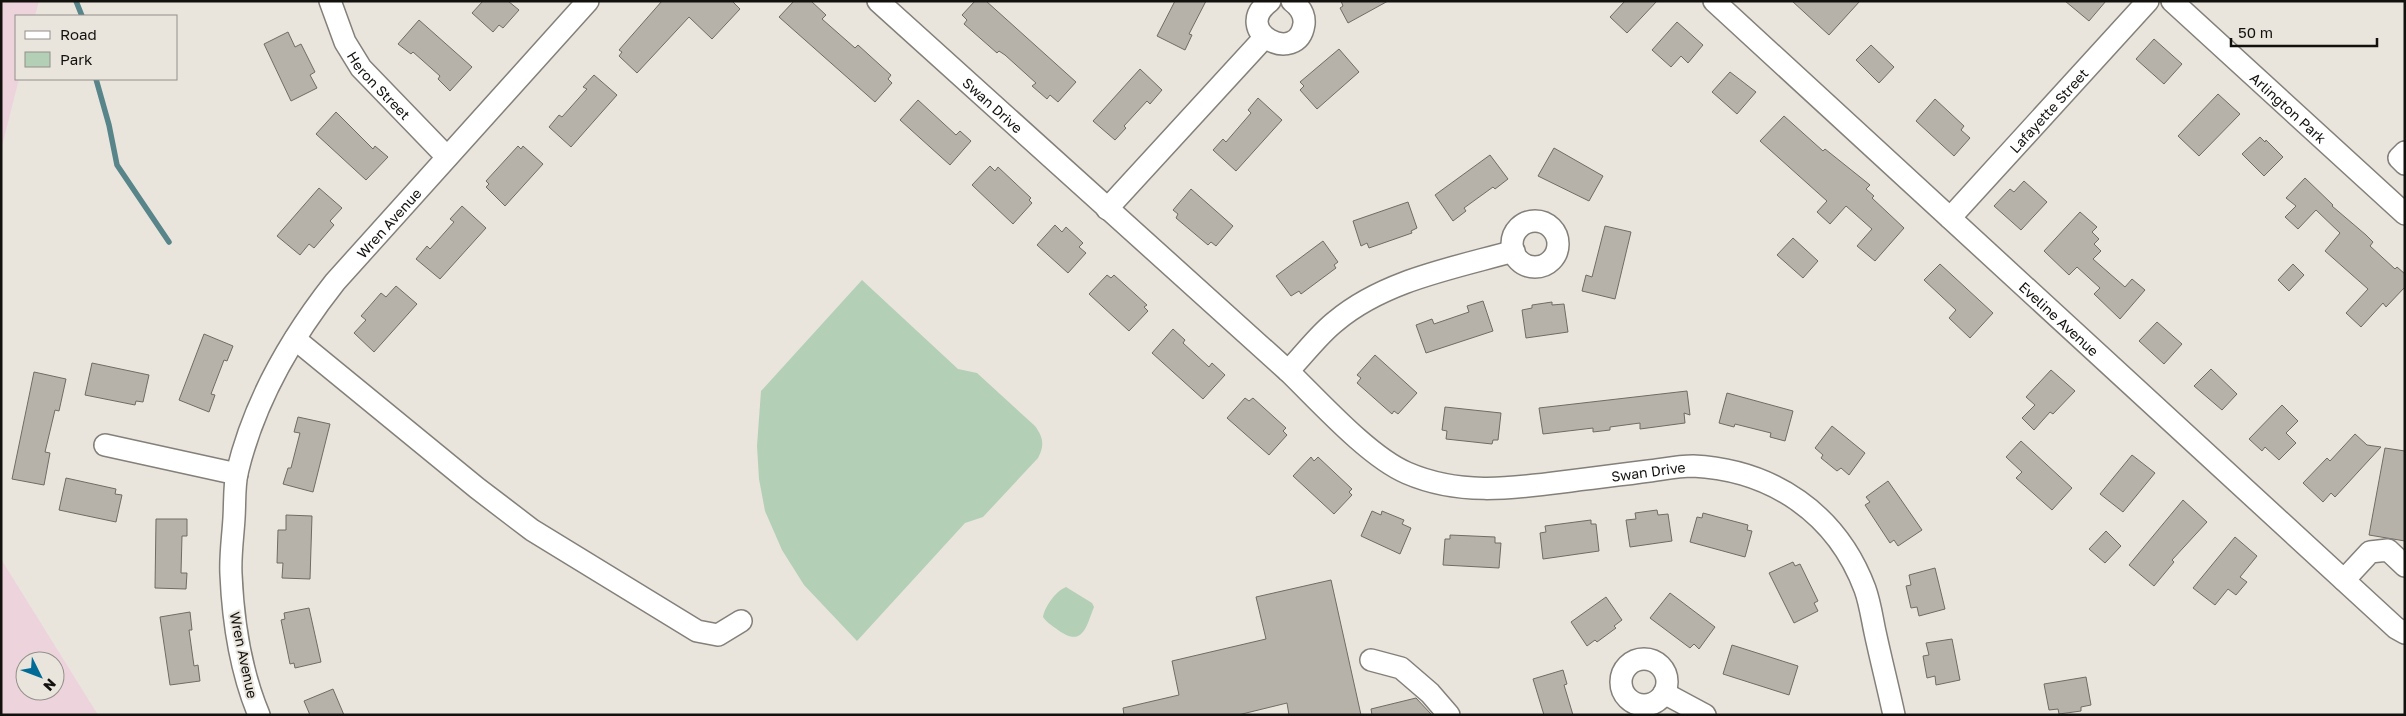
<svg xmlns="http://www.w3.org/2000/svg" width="2406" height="716" font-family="'Golos Text',sans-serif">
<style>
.commercial{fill:#edd4dc;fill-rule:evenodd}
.green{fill:#b3cfb5}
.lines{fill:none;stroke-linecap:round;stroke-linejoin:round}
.stream{stroke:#57858a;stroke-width:5.5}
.building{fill:#b6b2aa;stroke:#706c65}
.minor-casing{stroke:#848079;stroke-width:24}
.minor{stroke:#fff;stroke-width:21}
.labels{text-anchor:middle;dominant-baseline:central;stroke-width:4;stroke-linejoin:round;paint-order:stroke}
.street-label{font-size:14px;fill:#12110e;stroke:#e9e5dd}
</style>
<rect width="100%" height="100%" fill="#e9e5dd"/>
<!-- commercial -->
<path class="commercial" d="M1 1H39L35 16H16V79H19L1 150Z
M1 559 98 715H1ZM25 661H55V691H25Z"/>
<!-- green -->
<path class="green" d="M862 280 958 369 977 373 1035 426C1043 437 1045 445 1038 458L983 517 965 523 857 641 804 585 782 550 765 511 759 479 757 446 761 391Z
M1066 587 1092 603 1094 607C1086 627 1083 648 1058 630 1053 626 1047 623 1043 617 1045 606 1056 591 1066 587Z"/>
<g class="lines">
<!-- stream -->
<path class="stream" d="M76 1 82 16
M96 79 109 125 117 165 169 242"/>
</g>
<!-- building -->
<path class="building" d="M483 1H508L519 10 503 28 499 25 493 32 472 13Z
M662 1H732L740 9 712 39 689 17 637 73 619 56 622 52 619 50Z
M794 1H811L826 15 822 19 855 48 858 45 891 75 888 79 892 83 875 102 779 17Z
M975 1H986L1076 82 1058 102 1050 95 1047 99 1032 86 1036 83 1005 55 999 51 997 53 964 24 967 20 962 15Z
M1175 1H1206L1189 34 1192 35 1185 50 1157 36Z
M1341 1H1388L1348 23 1340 8 1343 6Z
M1625 1H1657L1627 33 1610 17Z
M1792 1H1860L1829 35Z
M2065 1H2106L2089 21Z
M419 20 472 67 450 91 438 79 440 76 413 52 411 54 398 44Z
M1677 22 1703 45 1688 63 1681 56 1671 67 1652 50Z
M288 32 295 47 301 44 315 72 310 75 317 88 291 101 264 44Z
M2154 39 2182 64 2164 84 2136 59Z
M1871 45 1894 67 1879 83 1856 60Z
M1339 49 1359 72 1317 109 1300 90 1304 86 1300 82Z
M1140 69 1162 90 1150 104 1147 101 1124 126 1126 128 1115 140 1093 121Z
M1730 72 1756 92 1737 114 1712 92Z
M594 75 617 95 571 147 549 127 559 115 562 117 587 89 583 87Z
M2218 94 2240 114 2199 156 2178 136Z
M1258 98 1282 120 1236 171 1213 150 1223 139 1226 142 1251 113 1248 110Z
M1935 99 1964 126 1961 130 1970 138 1954 156 1916 121Z
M918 100 956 135 960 131 971 141 950 165 900 120Z
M336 112 373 149 375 146 388 157 366 180 316 134Z
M1784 116 1823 151 1825 149 1870 185 1866 189 1874 196 1872 198 1904 228 1875 261 1857 246 1872 229 1846 206 1830 224 1817 212 1827 201 1760 141Z
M2260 137 2265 142 2266 140 2283 157 2264 176 2242 154Z
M518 146 521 149 523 146 543 164 505 206 486 187 489 184 486 181Z
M1554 148 1603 176 1589 201 1538 176Z
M1490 155 1508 179 1495 189 1493 187 1464 208 1466 211 1453 221 1435 195Z
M990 166 995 171 998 167 1031 198 1029 200 1032 203 1013 224 972 185Z
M2305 178 2333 205 2332 206 2366 235 2373 242 2370 246 2395 269 2397 267 2405 274V287L2386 307 2383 303 2361 327 2346 313 2368 289 2325 251 2340 233 2316 210 2298 229 2285 217 2296 206 2286 198Z
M2024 181 2047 202 2021 230 1994 206 2010 189 2014 192Z
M319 188 342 208 330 221 334 225 314 248 309 244 300 255 277 236Z
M1191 189 1233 226 1216 246 1211 242 1208 245 1176 218 1178 214 1173 210Z
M1408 202 1417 228 1411 231 1412 233 1369 248 1367 243 1361 246 1353 221Z
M462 206 486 228 440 279 416 259 427 246 430 249 454 222 450 219Z
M2080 212 2097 227 2092 232 2099 239 2094 244 2101 251 2093 259 2125 287 2132 279 2145 290 2120 319 2094 294 2100 288 2077 267 2069 275 2044 251Z
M1055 225 1062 232 1066 227 1083 243 1079 247 1086 253 1068 273 1037 245Z
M1605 226 1631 232 1615 299 1582 291 1586 275 1592 277Z
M1793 238 1818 261 1803 278 1777 255Z
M1323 241 1338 262 1334 265 1336 268 1301 294 1299 291 1291 296 1276 276Z
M1940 264 1993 313 1970 338 1949 318 1956 310 1924 280Z
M2293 264 2304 275 2289 291 2278 280Z
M1107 275 1111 278 1114 275 1147 305 1144 307 1148 311 1129 331 1089 294Z
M396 286 417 304 374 352 354 333 366 320 361 316 381 293 386 297Z
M1483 301 1493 331 1426 353 1416 325 1432 319 1434 324 1469 312 1467 306Z
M1552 302V305L1564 304 1568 332 1526 338 1522 310 1532 308V305Z
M2157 322 2182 344 2164 364 2139 341Z
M1173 329 1185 340 1183 343 1209 367 1212 363 1225 375 1203 399 1152 353Z
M204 334 233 346 227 361 224 360 211 394 215 395 209 412 179 400Z
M1375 355 1417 393 1398 414 1394 411 1392 414 1357 383 1361 378 1357 375Z
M92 363 149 375 143 402 136 401 135 405 85 395Z
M2211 369 2237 394 2222 410 2194 386Z
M2051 370 2075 391 2053 414 2050 412 2034 430 2022 418 2035 405 2026 397Z
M34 372 66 379 59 411 55 410 45 452 50 453 44 485 12 479Z
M1687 391 1690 415 1684 413 1685 423 1640 429V423L1610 427V430L1593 432V428L1543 434 1539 408Z
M1727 393 1793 411 1785 441 1770 437 1771 433 1735 424 1734 427 1719 423Z
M1245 398 1249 401 1253 398 1286 428 1283 431 1287 435 1269 455 1227 418Z
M2282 405 2298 421 2286 433 2296 443 2279 460 2265 447 2262 451 2249 439Z
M1445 407 1501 413 1498 440H1493L1492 444 1446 439 1447 431 1442 430Z
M298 417 330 424 313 492 283 484 288 468H291L300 433 294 432Z
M1832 426 1865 453 1849 475 1841 468 1837 471 1821 458 1823 455 1815 448Z
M2355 434 2367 445 2381 447 2335 497 2331 493 2323 502 2303 483 2327 458 2330 461Z
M2021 441 2072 488 2052 510 2016 478 2022 472 2006 457Z
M2385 448 2405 451V541L2369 535Z
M2132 455 2155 473 2123 512 2100 494Z
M1311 457 1314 461 1318 457 1352 489 1349 492 1352 495 1334 514 1293 476Z
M66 478 116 489 115 494 122 495 116 522 59 510Z
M1888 481 1922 530 1898 546 1894 540 1890 543 1865 505 1870 502 1866 497Z
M2183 500 2207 522 2172 560 2174 562 2154 586 2129 565Z
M1657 510 1658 515 1668 514 1672 541 1630 547 1626 520 1636 519 1635 513Z
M1372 511 1381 515 1382 511 1404 520 1402 524 1411 528 1400 554 1361 536Z
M1703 513 1748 525 1747 530 1752 531 1745 557 1690 542 1697 517 1702 518Z
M286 515 312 516 310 579 282 578 283 563H277L278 530H286Z
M156 519H187V536H182L181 573H187L186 589 155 588Z
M1591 520V524H1596L1599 551 1543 559 1540 533 1546 532 1545 526Z
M2106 531 2121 546 2105 563 2089 549Z
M1450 535 1495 537V543H1501L1499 568 1443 565 1445 539H1450Z
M2235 537 2257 556 2240 577 2247 582 2236 595 2228 589 2215 605 2193 588Z
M1793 562 1795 566 1800 564 1818 601 1814 603 1818 611 1794 623 1769 573Z
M1935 568 1945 609 1919 616 1917 607 1911 608 1906 586 1911 585 1909 575Z
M1331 580 1361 715H1289L1287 703 1238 715H1124L1123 708 1179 695 1172 661 1266 639 1256 597Z
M1670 593 1715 627 1699 649 1694 644 1690 648 1650 618Z
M1606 597 1622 620 1614 626 1616 628 1597 642 1595 640 1587 646 1571 622Z
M309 608 321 662 295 668 294 663 290 664 281 620 285 619 284 613Z
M190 612 192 630H189L194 666 198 665 200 681 170 685 160 617Z
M1952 639 1960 680 1936 685 1935 676 1927 678 1923 656 1929 655 1926 643Z
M1732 645 1798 666 1789 695 1723 674Z
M1563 670 1567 684 1564 685 1573 715H1544L1533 679Z
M2086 677 2091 705 2081 707V711L2059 714 2058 709 2049 710 2044 684Z
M333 689 344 715H310L304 701Z
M1416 698 1432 715H1372L1371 709Z"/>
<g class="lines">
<!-- minor casing -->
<g class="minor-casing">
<g id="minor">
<path id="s1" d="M330 1 345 42 361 68 447 157"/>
<path id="s2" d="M878 1 1288 371C1319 401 1369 457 1407 473 1458 495 1509 489 1562 482 1591 478 1620 475 1649 471 1664 469 1679 466 1693 466 1773 470 1837 514 1865 589 1870 603 1872 618 1875 632 1881 660 1888 687 1894 715"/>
<path d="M1270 1C1229 31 1298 67 1304 24 1305 14 1300 7 1292 1"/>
<path id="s3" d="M1714 1 2396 628 2405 633"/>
<path id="s4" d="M2172 1 2405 214"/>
<path d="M2405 152 2399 158 2405 164"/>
<path d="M1107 209 1264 38"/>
<path id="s5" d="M1950 218 2148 1"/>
<circle cx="1535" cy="244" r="23"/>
<path d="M295 339 477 488 532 530 697 631 718 635 741 621"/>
<path d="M1288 371C1304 355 1318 335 1336 321 1385 280 1454 268 1514 251"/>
<path d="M105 445 237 474"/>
<path d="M2344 580 2370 552 2388 550 2405 566"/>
<circle cx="1644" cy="682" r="23"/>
<path d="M1371 660 1401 668 1430 693 1449 715"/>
<path d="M1664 693 1705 715"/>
<path id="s6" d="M259 715C241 672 233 621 231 574 230 556 233 536 234 518 235 503 234 487 237 473 254 401 290 339 335 282L588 1"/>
</g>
</g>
<!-- minor -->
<use href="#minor" class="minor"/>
</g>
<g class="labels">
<!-- street labels -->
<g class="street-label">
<text stroke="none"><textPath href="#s1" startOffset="99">Heron Street</textPath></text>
<text stroke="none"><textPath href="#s2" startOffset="155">Swan Drive</textPath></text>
<text stroke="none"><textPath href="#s4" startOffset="158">Arlington Park</textPath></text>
<text stroke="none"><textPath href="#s5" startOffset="146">Lafayette Street</textPath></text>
<text stroke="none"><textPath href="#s6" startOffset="542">Wren Avenue</textPath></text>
<text stroke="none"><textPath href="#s3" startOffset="469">Eveline Avenue</textPath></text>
<text stroke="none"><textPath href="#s2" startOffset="954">Swan Drive</textPath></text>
<text transform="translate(244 655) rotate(78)">Wren Avenue</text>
</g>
</g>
<!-- border -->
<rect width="2406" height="716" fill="none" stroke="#12110e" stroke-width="5"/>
<!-- legend -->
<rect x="15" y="15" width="162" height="65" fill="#e9e5dd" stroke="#93908a"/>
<rect x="25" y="31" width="25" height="8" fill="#ffffff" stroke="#93908a"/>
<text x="60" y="40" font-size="15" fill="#12110e">Road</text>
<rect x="25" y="52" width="25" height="15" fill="#b3cfb5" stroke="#93908a"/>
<text x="60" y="65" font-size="15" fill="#12110e">Park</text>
<!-- north arrow -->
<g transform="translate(40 676) rotate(132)"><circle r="24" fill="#e9e5dd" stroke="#93908a"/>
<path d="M0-4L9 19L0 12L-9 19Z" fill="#016b98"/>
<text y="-8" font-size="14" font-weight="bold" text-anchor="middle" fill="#12110e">N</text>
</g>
<!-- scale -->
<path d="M2231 38v8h146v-8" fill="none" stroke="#12110e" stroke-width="2.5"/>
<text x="2238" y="38" font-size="15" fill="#12110e" stroke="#e9e5dd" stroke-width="4" paint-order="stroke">50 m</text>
</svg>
